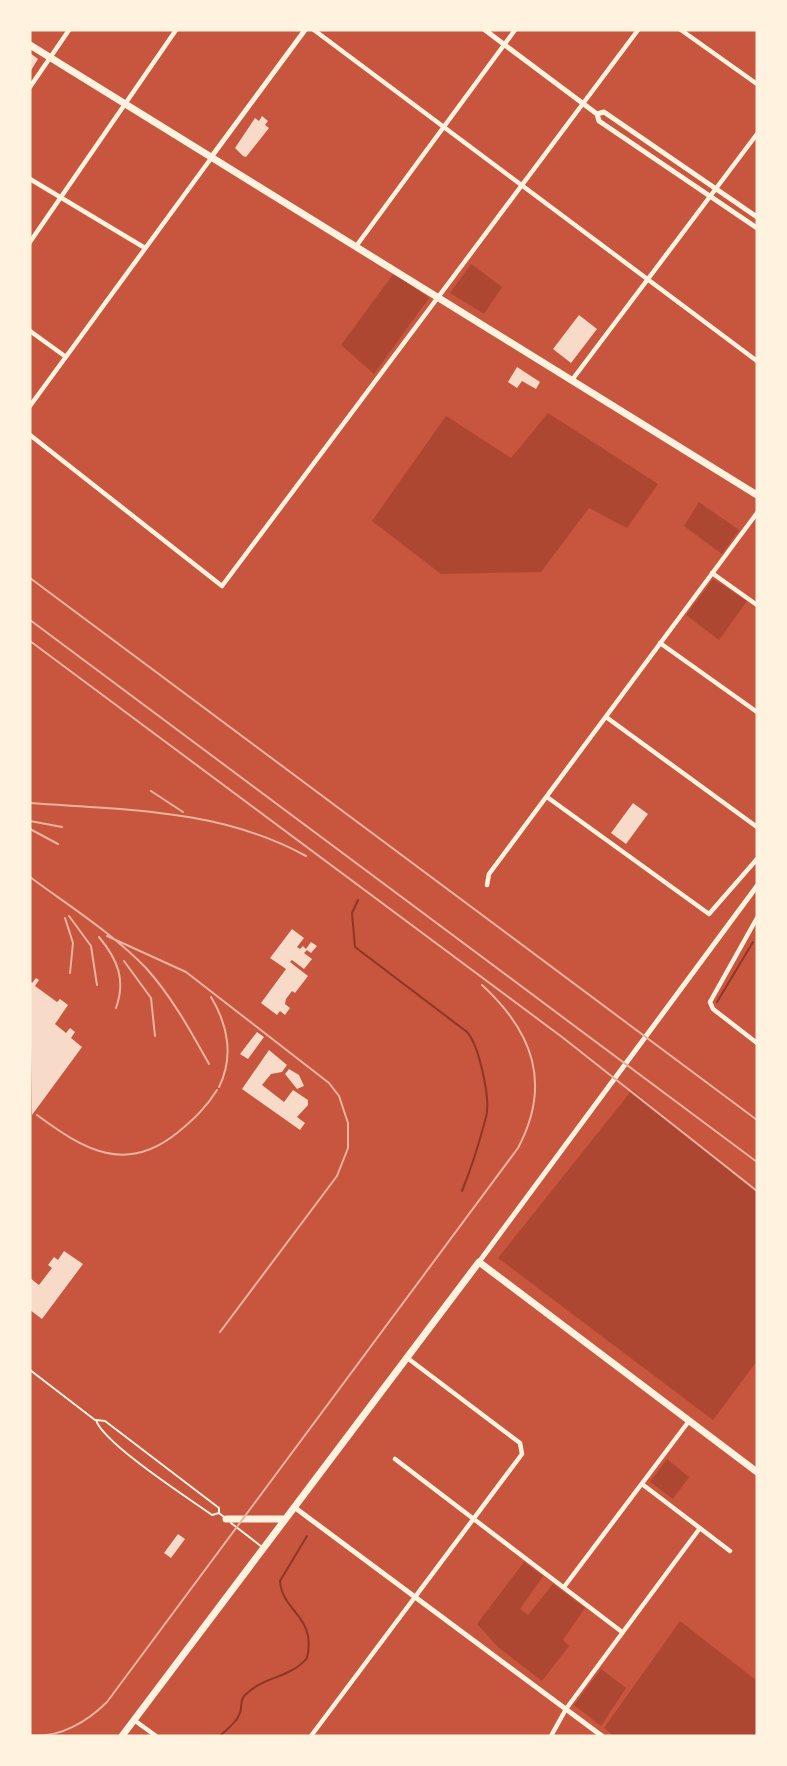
<svg xmlns="http://www.w3.org/2000/svg" width="787" height="1766" font-family="Raleway,sans-serif">
<style>
.green{fill:#ae4732}
.lines{fill:none;stroke-linecap:round;stroke-linejoin:round}
.stream{stroke:#8f3625;stroke-width:2}
.building{fill:#f7dbc8}
.service{stroke:#fff3e0;stroke-width:2}
.minor{stroke:#fff3e0;stroke-width:4.5}
.tertiary{stroke:#fff3e0;stroke-width:5}
.primary{stroke:#fff3e0;stroke-width:7}
.rail{stroke:#e9b49f;stroke-width:2}
</style>
<rect width="100%" height="100%" fill="#c8553d"/>
<!-- green -->
<path class="green" d="M471 264 502 287 484 314 450 293Z
M394 273 429 298 374 374 341 345Z
M548 413 658 484 627 528 589 508 541 572 441 574 372 521 446 416 511 458Z
M699 502 739 530 722 554 684 526Z
M713 579 747 601 719 640 686 615Z
M632 1090 757 1193V1361L713 1420 498 1258Z
M667 1459 689 1477 673 1499 650 1482Z
M524 1562 543 1576 520 1609 528 1615 553 1584 585 1608 563 1640 569 1646 542 1681 498 1647 477 1624Z
M680 1621 757 1681V1736H614L604 1728Z
M601 1669 626 1688 601 1726 574 1705Z"/>
<g class="lines">
<!-- stream -->
<path class="stream" d="M358 900 352 913 355 947 467 1032C479 1045 491 1100 486 1117 480 1140 471 1169 462 1191
M717 1002 753 942
M220 1736C226 1730 236 1723 239 1715 243 1708 239 1701 245 1695 264 1676 291 1678 307 1658 317 1616 282 1612 280 1581L307 1536"/>
</g>
<!-- building -->
<path class="building" d="M30 53 38 59 30 72Z
M262 116 268 121 265 125 269 128 246 157 243 156 235 148 255 118 259 121Z
M579 315 597 329 571 363 553 349Z
M517 367 540 382 536 389 522 381 517 388 508 382Z
M633 803 648 814 626 844 611 833Z
M292 929 304 938 297 947 300 949 303 946 306 949 311 942 317 946 311 953 307 950 304 953 312 959 304 969 292 960 290 962 308 976 295 993 292 991 286 999 285 1004 290 1008 285 1015 280 1011 277 1015 261 1003 286 969 270 958Z
M36 978 39 980 35 986 57 1002 60 999 68 1005 55 1024 66 1033 70 1028 75 1032 71 1038 82 1047 32 1115 30 981 32 983Z
M257 1032 264 1037 248 1059 240 1054Z
M269 1050 287 1065 282 1072 271 1074 262 1085 284 1102 293 1090 308 1100V1105L297 1117 305 1123 300 1130 242 1089Z
M289 1069 299 1075 304 1086 297 1089 285 1074Z
M64 1251 83 1264 42 1319 30 1310V1278L39 1285 52 1268 48 1265 54 1257 58 1260Z
M178 1534 185 1539 171 1558 164 1553Z"/>
<g class="lines">
<!-- service -->
<path class="service" d="M30 1370 95 1420
M219 1513 212 1515C188 1498 103 1443 96 1420L105 1421 219 1508V1513L224 1517
M231 1523 262 1547"/>
<!-- minor -->
<path class="minor" d="M314 30 757 361
M681 30 757 84
M30 87 69 30
M30 179 145 248
M30 242 176 30
M357 245 515 30
M30 331 66 357
M572 380 757 134
M30 406 212 157
M30 435 222 586 638 30
M712 573 757 605
M660 643 757 712
M606 717 757 827
M547 797 709 914 757 859
M487 885 489 874 757 513
M757 918 710 1002 713 1009 757 1043
M395 1459 622 1632
M642 1484 730 1551
M564 1587 689 1421
M134 1720 156 1736
M311 1736 522 1454 520 1443 406 1357
M551 1736 566 1709 700 1528"/>
<!-- tertiary -->
<path class="tertiary" d="M485 30 597 114
M212 156 305 30
M757 217 604 112 597 114 599 121 757 228
M479 1262 757 886
M294 1507 602 1736"/>
<!-- primary -->
<path class="primary" d="M30 45 757 495
M226 1519H284
M122 1736 479 1262 757 1472"/>
<!-- rail -->
<path class="rail" d="M30 578 757 1120
M30 620 757 1162
M30 641 562 1037 757 1191
M151 791 183 812
M30 803C125 810 221 809 306 856
M30 821 62 827
M30 829 58 844
M30 877C69 906 112 933 146 968 172 997 190 1030 209 1064
M69 916 91 946 97 985
M65 918 73 943 70 973
M107 936 186 972 329 1083 339 1096 348 1123V1148L337 1176 220 1332
M99 937C118 960 126 980 116 1008
M124 961 151 998 155 1036
M211 997C228 1025 234 1057 219 1087
M37 1115C83 1149 125 1175 177 1133 193 1120 206 1108 217 1090
M30 1735C59 1739 88 1721 107 1702L518 1148C552 1084 533 1032 482 985"/>
</g>
<!-- border -->
<rect width="787" height="1766" fill="none" stroke="#fff3e0" stroke-width="63"/>
</svg>
